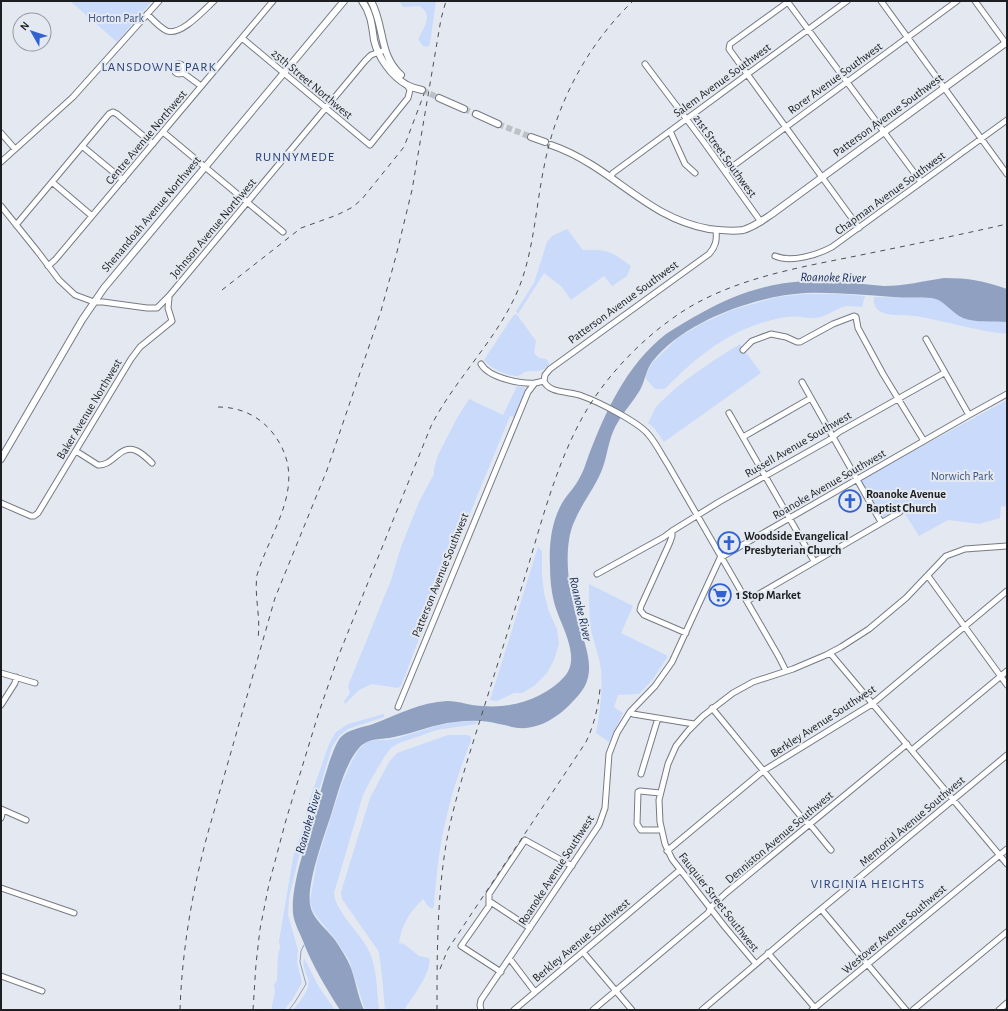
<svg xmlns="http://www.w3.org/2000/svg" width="1008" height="1011" font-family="'Alegreya Sans',sans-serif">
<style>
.green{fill:#c9dafa}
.water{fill:#90a0c1}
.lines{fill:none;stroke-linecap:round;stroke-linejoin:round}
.stream{stroke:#90a0c1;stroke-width:1}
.major-tunnel{stroke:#bcc0c7;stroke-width:6;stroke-dasharray:6 3;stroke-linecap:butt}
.minor-casing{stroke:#767a82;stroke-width:7}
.major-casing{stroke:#767a82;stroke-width:8}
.minor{stroke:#fff;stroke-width:5}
.major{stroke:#fff;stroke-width:6}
.rail{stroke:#4c4f53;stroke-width:1;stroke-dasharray:5 5;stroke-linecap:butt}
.labels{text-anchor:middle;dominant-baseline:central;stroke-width:4;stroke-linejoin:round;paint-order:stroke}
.park-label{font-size:12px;fill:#3d5482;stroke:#e4e9f1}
.street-label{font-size:12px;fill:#1c1e21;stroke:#e4e9f1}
.poi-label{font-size:12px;font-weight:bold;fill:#1c1e21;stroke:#e4e9f1;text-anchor:start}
.neighbourhood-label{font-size:13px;letter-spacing:1px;fill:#29427a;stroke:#e4e9f1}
.water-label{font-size:13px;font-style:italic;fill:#172b55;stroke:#e4e9f1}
</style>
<rect width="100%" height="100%" fill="#e4e9f1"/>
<!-- green -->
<path class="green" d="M70 1H152L117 42Z
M399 1H436L430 44 428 47 423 46 418 39C424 28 434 14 419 6L403 7Z
M567 229 583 250C608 249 612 252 631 266L627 276 612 286 604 276 571 300 562 287 544 273 518 314 516 311 534 283 547 242 552 236Z
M805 294H840L865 296 862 307C858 307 852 306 847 306 837 307 827 317 816 318 811 319 806 317 801 317 795 316 786 317 780 318 732 328 698 355 665 389H655L646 379V375L652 363 679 337 703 323 732 310 777 297Z
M874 297 935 298 946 304 954 313 971 320 1007 322V334C976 331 946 321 915 316 904 314 892 317 881 312 875 308 873 304 874 297Z
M516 314 518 316 536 341 534 353 539 358 546 359 548 361 549 365C542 372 537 371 529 371 524 371 522 375 517 376 507 376 490 368 484 360L513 316Z
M740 344 761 373 664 442 654 428 648 423C651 418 653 411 657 406 680 381 711 362 740 344Z
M517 386 524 387 526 391 515 417 510 416 455 550 450 557 401 686 398 688 372 684 359 690 345 704 344 701 350 693 348 686 391 580 401 547 419 502 434 474V468L438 455 457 418 469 399 503 415Z
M1007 400V507L1001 506 1000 518 979 524 948 520 919 536 902 509 882 520 860 480Z
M538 547 542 551V574L544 593 549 612 557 629 559 644 554 660 547 673 534 686 522 693H514L497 701 490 700Z
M589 584 633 606 621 633 668 656 653 679 639 694 618 695 614 707 623 713 609 742 596 733C600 712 603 690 601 669 599 656 594 643 591 630 589 615 589 599 589 584Z
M384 714V717L348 729 339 736 332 747 298 860 289 898 288 915 298 950 297 962 302 983 292 1000 284 1010H271L275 992 274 985 277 980 278 955 280 948 279 941 293 858 306 816 308 804 329 744 336 732 348 724Z
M473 721 478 722 477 724 437 730 399 743 391 748 385 756 370 781 363 795 334 893C335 912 362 934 370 953 377 970 377 991 379 1010H365L349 960 336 940 313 912 310 901 317 861 342 783 351 763 359 749 367 742 376 740H387L398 738 436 726 455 722Z
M448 735H468L471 737V740C463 762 454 785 449 807 440 840 436 874 434 907L432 909 428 906 423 899C409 913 402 924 399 943L404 944 419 956 429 958C433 971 411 999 404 1010H385L382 976 379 952 342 899 341 892 370 798 389 762 397 753Z
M304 958 319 987 335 1010H293C299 1003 311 989 308 979 306 972 302 966 304 958Z"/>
<!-- water -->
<path class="water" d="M944 278C968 278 985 281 1007 289V322C993 321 975 323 963 318 951 313 945 300 932 298 919 297 906 298 893 297 864 295 835 292 805 293 755 296 684 321 652 362 646 370 645 381 640 390 633 402 624 411 618 422 610 434 608 450 604 464 598 484 583 501 575 520 568 534 567 554 568 570 569 586 573 604 577 619 584 643 598 670 581 692 566 711 544 730 518 728 512 727 505 725 499 724 485 720 470 720 455 722 434 724 415 733 394 737 381 740 369 737 359 748 344 765 337 797 330 818 323 839 307 883 310 904 312 919 327 929 335 940 341 949 347 958 351 968 356 982 358 997 364 1010H340C326 988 312 965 303 941 299 931 294 923 293 913 291 889 303 852 310 830 317 807 322 783 330 760 333 753 335 745 340 738 348 729 361 728 373 724 397 715 421 702 447 701 459 701 471 706 483 706 512 709 546 698 565 676 582 656 559 623 554 602 551 590 550 578 550 566 549 546 551 525 560 507 565 496 575 488 580 477 583 472 585 466 587 460 604 414 626 365 666 334 678 326 690 319 703 312 735 294 768 283 806 281 832 279 858 284 884 286 904 286 924 281 944 278Z"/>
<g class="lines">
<!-- stream -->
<path class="stream" d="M289 1010 295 1002 306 984 300 962 301 951 304 945"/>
<!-- major-tunnel -->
<path class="major-tunnel" d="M422 90 439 98
M464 109 476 114
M498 124 531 137"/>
<!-- minor casing -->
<g class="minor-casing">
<path id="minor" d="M787 1 921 182
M881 1 1007 174
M975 1 1007 45
M788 2 730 44 729 49 859 228
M147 14C153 20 160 28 167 31 181 36 204 10 214 1
M242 38 370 145 408 98 410 90 407 85
M645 64 703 141 761 222
M174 69a5 5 0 1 1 10 0a5 5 0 1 1-10 0Z
M182 72 201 86
M670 131 685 164 695 173
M163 132 283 232
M1 133 15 149
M82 146 123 180
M1 162 73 97 159 1
M725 172 957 1
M610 177 613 173 847 1
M52 182 92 216
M1 206 38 252 59 280 75 295 94 302H103L147 308H157L169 296 365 61 371 55 385 50
M16 225 109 114 113 112 117 114 153 144
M775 256C791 263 817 255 832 247L1007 120
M48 266 55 260 273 1
M926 339 969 415
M743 350 752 341 771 334 786 337 797 342H800L833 324 854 316 856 317 858 328 883 374 924 441
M481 364C489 378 520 384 535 383
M544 381C549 394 571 391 582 396 599 402 638 422 648 434 656 443 661 454 667 463L779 657 786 671
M544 381 545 375 550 369 709 254C716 246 717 240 716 230
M802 382 881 522
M729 413 814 561
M743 437 811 398
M76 451 98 465C114 466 120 443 137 451 143 454 148 459 152 463
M1 503 31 516H34L38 513 131 359 140 347 172 321 168 308 169 298
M672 531V536L670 542 641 606 640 610 644 615 686 633
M597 574 664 537 672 531 719 502 829 440 839 432 944 373
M928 576 1007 685
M747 601 900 512
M830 653 1007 864
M1 673 35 683
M1 705 15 683 16 677
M398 707 528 392 535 383 544 381
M712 708 803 819 813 828 831 850
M630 712 633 714 694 724
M912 750 1007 671
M641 774 658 718
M660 793 640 791 638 792 637 824 641 830H661
M1 809 26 820
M1 818 3 810
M667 851 763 771 872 704 1007 591
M1 888 74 913
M489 901 530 928
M821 909 906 1010
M583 952 632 1010
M768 953 815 1008
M510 959 535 992
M756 964 725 927 672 859 665 844 660 822 659 800 668 764 676 746 688 731 703 716 733 693 753 682 793 669 826 655 841 647 869 629 906 598 946 556 965 549 1007 546
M501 972 461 946 489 906V894L525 840 572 866
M1 976 42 991
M481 1010 480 1005 481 1000 599 825 605 808 609 754 617 733 630 712 655 686 672 662 720 558 969 415 1007 394
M514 1010 680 870
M593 1010 708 913 711 907 726 893 907 744
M702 1010 802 925 1007 755
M812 1010 1007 849
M913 1010 1007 932
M999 1010 1007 1003"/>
</g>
<!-- major casing -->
<g class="major-casing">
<path id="major" d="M362 1C371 13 372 26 374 40 378 57 391 76 407 85 411 87 417 89 422 90
M371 1C385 26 378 54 401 75
M439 98 464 109
M476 114 498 124
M531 137 545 142
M551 145C566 150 579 157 592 165 632 190 660 220 709 229 720 230 732 232 743 230 754 227 763 220 772 214L1007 42
M1 459 82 320 104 288 344 1"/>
</g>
<!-- minor -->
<use href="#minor" class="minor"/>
<!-- major -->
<use href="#major" class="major"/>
<!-- rail -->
<path class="rail" d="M222 290 301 228 337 215 353 207 362 199 404 147 424 94
M218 407C239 407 258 415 272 432 311 481 272 526 257 575 254 597 261 617 258 638
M440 969 448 949 586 742C594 725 598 708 600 689
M180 1010C182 951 192 893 207 836L275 598 327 470 381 311 396 256 412 190 441 19 446 1
M253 1010 256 964 260 929 269 884 286 820 318 715 338 657 431 426C456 377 500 337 520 285 534 248 536 206 544 167 556 104 587 45 633 1
M437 1010C437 953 437 895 447 839 454 803 465 768 476 733 492 682 508 631 524 580 542 521 559 451 593 400 617 364 651 331 688 308 740 277 802 267 861 255 910 245 959 235 1007 224"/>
</g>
<!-- icons -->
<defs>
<g id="church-ring" transform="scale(1.15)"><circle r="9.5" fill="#e4e9f1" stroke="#3262d1" stroke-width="1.5"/><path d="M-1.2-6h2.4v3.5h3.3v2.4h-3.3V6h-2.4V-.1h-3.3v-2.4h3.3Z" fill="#3262d1"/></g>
<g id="supermarket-ring" transform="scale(1.15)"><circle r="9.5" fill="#e4e9f1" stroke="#3262d1" stroke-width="1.5"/><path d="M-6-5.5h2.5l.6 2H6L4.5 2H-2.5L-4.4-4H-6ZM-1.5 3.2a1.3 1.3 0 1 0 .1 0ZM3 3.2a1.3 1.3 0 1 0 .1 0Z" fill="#3262d1"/></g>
</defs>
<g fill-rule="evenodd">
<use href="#church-ring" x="850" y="501"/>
<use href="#church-ring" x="729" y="543"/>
<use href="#supermarket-ring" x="720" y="595"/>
</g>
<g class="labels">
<!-- park labels -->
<g class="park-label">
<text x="116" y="18">Horton Park</text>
<text x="962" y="476">Norwich Park</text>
</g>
<!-- street labels -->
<g class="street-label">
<text transform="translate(835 78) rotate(-36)">Rorer Avenue Southwest</text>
<text transform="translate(722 80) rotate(-36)">Salem Avenue Southwest</text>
<text transform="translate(312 84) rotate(40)">25th Street Northwest</text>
<text transform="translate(888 115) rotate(-36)">Patterson Avenue Southwest</text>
<text transform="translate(146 137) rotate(-50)">Centre Avenue Northwest</text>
<text transform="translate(725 156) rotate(54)">21st Street Southwest</text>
<text transform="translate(890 193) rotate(-36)">Chapman Avenue Southwest</text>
<text transform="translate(151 214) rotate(-50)">Shenandoah Avenue Northwest</text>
<text transform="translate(213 228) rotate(-50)">Johnson Avenue Northwest</text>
<text transform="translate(623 302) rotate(-36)">Patterson Avenue Southwest</text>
<text transform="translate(89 409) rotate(-59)">Baker Avenue Northwest</text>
<text transform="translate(798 444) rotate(-30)">Russell Avenue Southwest</text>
<text transform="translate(829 484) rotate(-30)">Roanoke Avenue Southwest</text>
<text transform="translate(440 575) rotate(-68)">Patterson Avenue Southwest</text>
<text transform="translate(823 721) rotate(-33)">Berkley Avenue Southwest</text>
<text transform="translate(912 821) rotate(-40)">Memorial Avenue Southwest</text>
<text transform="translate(779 837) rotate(-40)">Denniston Avenue Southwest</text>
<text transform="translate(556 870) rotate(-57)">Roanoke Avenue Southwest</text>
<text transform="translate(719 902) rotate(52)">Fauquier Street Southwest</text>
<text transform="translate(894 929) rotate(-40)">Westover Avenue Southwest</text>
<text transform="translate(581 940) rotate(-40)">Berkley Avenue Southwest</text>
</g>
<!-- poi labels -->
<g class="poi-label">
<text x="866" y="494">Roanoke Avenue<tspan x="866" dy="14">Baptist Church</tspan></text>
<text x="744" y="536">Woodside Evangelical<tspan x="744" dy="14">Presbyterian Church</tspan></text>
<text x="736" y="595">1 Stop Market</text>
</g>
<!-- neighbourhood labels -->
<g class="neighbourhood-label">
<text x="159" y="67">LANSDOWNE PARK</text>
<text x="295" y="157">RUNNYMEDE</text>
<text x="868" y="884">VIRGINIA HEIGHTS</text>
</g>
<!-- water labels -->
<g class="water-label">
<text transform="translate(833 278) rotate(1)">Roanoke River</text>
<text transform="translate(580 609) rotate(77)">Roanoke River</text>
<text transform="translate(309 822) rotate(-74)">Roanoke River</text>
</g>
</g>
<!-- border -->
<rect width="1008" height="1011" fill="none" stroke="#1c1e21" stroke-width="4"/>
<!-- north arrow -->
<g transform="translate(32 32) rotate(309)"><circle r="19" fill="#e4e9f1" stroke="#94989e"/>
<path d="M0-3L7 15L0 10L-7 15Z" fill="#3262d1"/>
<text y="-6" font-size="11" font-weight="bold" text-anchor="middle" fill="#1c1e21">N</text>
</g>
</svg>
